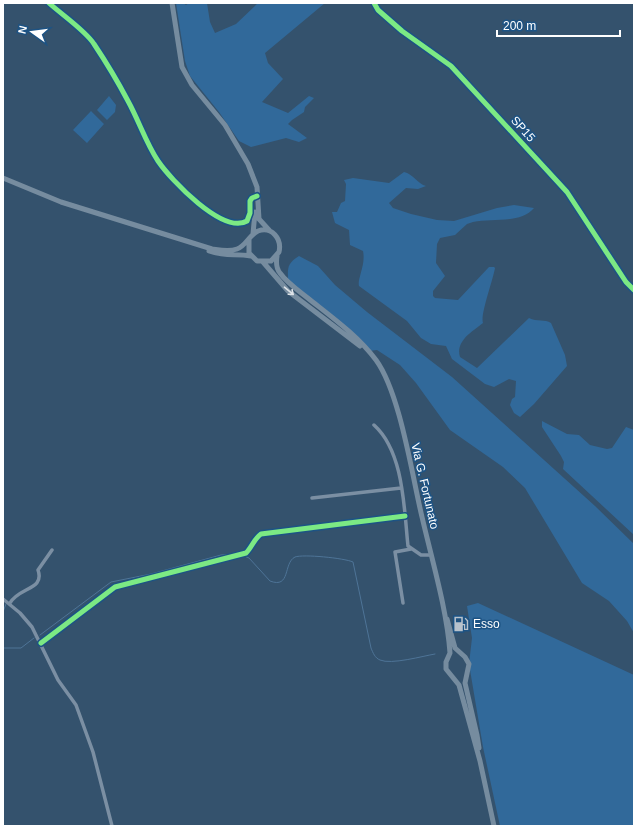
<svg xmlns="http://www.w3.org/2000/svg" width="637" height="829" font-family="Arial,sans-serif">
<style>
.green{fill:#31699a}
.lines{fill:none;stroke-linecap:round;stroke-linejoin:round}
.stream{stroke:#4e7497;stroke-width:1}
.street{stroke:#7b8fa3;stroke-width:3.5}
.secondary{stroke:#768c9f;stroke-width:5}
.cycleway-casing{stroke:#1d5384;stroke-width:8}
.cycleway{stroke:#7ce984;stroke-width:5}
.oneway{stroke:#dde2e7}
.labels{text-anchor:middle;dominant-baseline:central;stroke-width:3;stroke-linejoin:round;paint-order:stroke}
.street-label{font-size:12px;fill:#fff;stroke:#1d5384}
.poi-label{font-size:12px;fill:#fff;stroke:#1d5384;text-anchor:start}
</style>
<rect width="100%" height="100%" fill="#34526d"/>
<!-- green -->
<path class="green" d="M176 3H183L186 5 189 3H207L210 22 215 33 236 24 258 3H325L265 53 268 63 283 79 262 102 288 113 309 96 314 98 305 107 304 112 292 120 288 124 307 138 299 142 286 138 251 147 239 141 219 112 190 76 185 61Z
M109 96 116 105 115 112 107 120 97 110Z
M91 111 104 124 87 143 73 130Z
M404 172C413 174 418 184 426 186L418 189 406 188 389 203 393 208 411 214 437 220 454 221 497 208 514 205 534 208C521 224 492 218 473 222L467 224 455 235 440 238 437 244 436 263 445 276 433 291V296L435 298 458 300 489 267H494L495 268C493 280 480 315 483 323 473 331 455 341 460 357L477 368 529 318C537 322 545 319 551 323L565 355 567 366 534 404 520 417 514 413 510 405 512 399 515 397 516 381 509 379 494 387 485 384 452 359 446 346 431 344 421 338 407 321 359 286C357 279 366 265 363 251L350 245 349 230 335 223 332 212H337L341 203 345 201 346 184 344 180 353 178 389 183Z
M299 256 318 266 335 285 367 312 452 377 595 506 634 544V633L627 621 609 601 582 583 525 488 503 467 450 430 416 383 400 365 377 350 369 351 288 282C288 269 286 264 299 256Z
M542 421 567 434 579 435 590 445 607 449 612 448 626 427 634 430V535L563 469 564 462 561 456 542 427Z
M478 603 634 675V826H500L483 747 469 664 472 638 467 606Z"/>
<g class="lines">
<!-- stream -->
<path class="stream" d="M242 555 249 558 270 581C291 589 283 563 295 557 303 554 344 558 353 562L371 648C373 653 375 658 380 660 391 665 423 656 435 654
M3 612 6 604
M40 635 111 582 151 574 221 555 237 554
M3 648H21L34 638"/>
<!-- street -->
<path class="street" d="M49 3C61 14 86 31 94 44 106 62 118 82 128 101 139 121 146 143 158 161 171 180 223 235 247 221L250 213V201L252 198 257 196
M374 425C404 452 404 509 408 546L421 555H431
M312 498 401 488
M3 599 20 613 32 627 58 680 76 705 93 752 112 826
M10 603C19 587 45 590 38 570L52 550
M403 603 395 552 411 549
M41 643 115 587 246 553C252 547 254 539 261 534L405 516"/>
<!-- secondary -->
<path class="secondary" d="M172 3 182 67 192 85 225 125 248 164 257 187 259 219 269 230
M374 3 378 10 402 31 451 66 567 192 626 282 634 290
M3 178 61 202 212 249C220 250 229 252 237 249 246 246 249 235 258 231 272 226 282 239 279 252L271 261H257L249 253V240
M253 234 255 212
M209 251C226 257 235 253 251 256
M277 256C276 262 276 268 280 273 287 283 299 291 309 299 333 318 358 336 376 360 400 393 412 475 422 517 432 560 447 610 450 653L446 662V669L459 685 480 761 494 826
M263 262 288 291 360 346
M447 619 455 648 465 657 469 664 465 683 477 735 479 748"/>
<!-- cycleway casing -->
<g class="cycleway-casing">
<path id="cycleway" d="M49 3C61 14 86 31 94 44 106 62 118 82 128 101 139 121 146 143 158 161 171 180 223 235 247 221L250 213V201L252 198 257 196
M374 3 378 10 402 31 451 66 567 192 626 282 634 290
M41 643 115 587 246 553C252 547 254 539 261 534L405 516"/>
</g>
<!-- cycleway -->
<use href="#cycleway" class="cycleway"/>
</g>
<!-- one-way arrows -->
<defs><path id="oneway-shaft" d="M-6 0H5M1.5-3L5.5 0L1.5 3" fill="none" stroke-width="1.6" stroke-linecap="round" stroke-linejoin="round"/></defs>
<use class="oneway" href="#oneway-shaft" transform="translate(289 291) rotate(40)"/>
<!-- icons -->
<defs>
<g id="fuel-bare" transform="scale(1.2)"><path d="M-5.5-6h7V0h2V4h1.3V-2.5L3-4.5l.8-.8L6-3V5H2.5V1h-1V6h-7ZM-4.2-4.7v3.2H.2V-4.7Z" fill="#b8c2cc" stroke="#1d5384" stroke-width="2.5" paint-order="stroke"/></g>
</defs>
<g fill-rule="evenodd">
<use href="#fuel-bare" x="461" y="624"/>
</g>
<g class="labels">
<!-- street labels -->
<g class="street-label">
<text transform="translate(523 129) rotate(48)">SP15</text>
<text transform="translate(425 486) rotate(77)">Via G. Fortunato</text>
</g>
<!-- poi labels -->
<g class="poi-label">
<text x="473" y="624">Esso</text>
</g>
</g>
<!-- border -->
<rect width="637" height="829" fill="none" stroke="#ffffff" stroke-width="8"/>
<!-- north arrow -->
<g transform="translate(32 32) rotate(284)" stroke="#1d5384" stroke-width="3" paint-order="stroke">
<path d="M0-3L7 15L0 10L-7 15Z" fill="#ffffff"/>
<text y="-6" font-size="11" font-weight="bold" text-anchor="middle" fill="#ffffff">N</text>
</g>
<!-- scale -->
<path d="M497 30v6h123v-6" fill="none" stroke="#ffffff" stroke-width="2"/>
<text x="503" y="30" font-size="12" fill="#ffffff" stroke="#1d5384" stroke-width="3" paint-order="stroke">200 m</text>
</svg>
